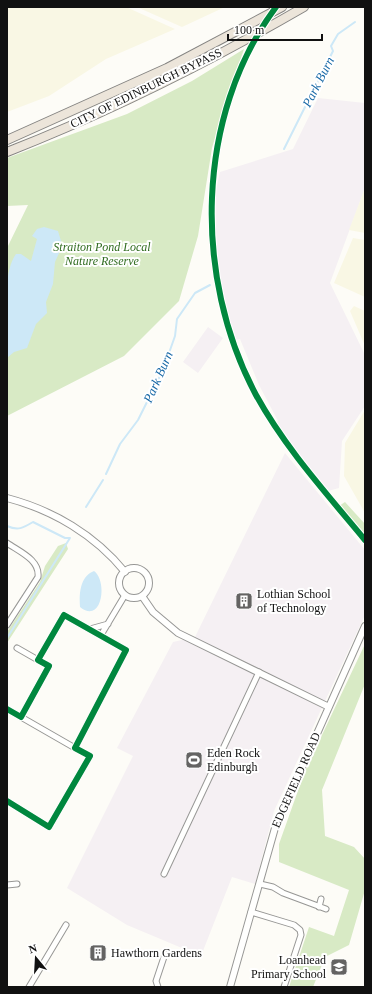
<svg xmlns="http://www.w3.org/2000/svg" width="372" height="994" font-family="Georgia,serif">
<style>
.industrial{fill:#f5f0f3}
.farmland{fill:#f9f7e4}
.forest{fill:#d8eac5}
.water{fill:#cde8f7}
.lines{fill:none;stroke-linecap:round;stroke-linejoin:round}
.stream{stroke:#cde8f7;stroke-width:2}
.minor-casing{stroke:#979795;stroke-width:7}
.tertiary-casing{stroke:#979795;stroke-width:8}
.trunk-casing{stroke:#858482;stroke-width:10}
.minor{stroke:#fffffe;stroke-width:5}
.tertiary{stroke:#fffffe;stroke-width:6}
.trunk{stroke:#ece5da;stroke-width:8}
.cycleway-casing{stroke:#fff;stroke-width:8}
.cycleway{stroke:#00873e;stroke-width:6}
.labels{text-anchor:middle;dominant-baseline:central;stroke-width:4;stroke-linejoin:round;paint-order:stroke}
.street-label{font-size:12px;fill:#111;stroke:#fff}
.park-label{font-size:12px;font-style:italic;fill:#2f6b1f;stroke:#fff}
.poi-label{font-size:12px;fill:#111;stroke:#fff;text-anchor:start}
.water-label{font-size:13px;font-style:italic;fill:#1768a6;stroke:#fff}
</style>
<rect width="100%" height="100%" fill="#fdfcf7"/>
<!-- industrial -->
<path class="industrial" d="M318 98 365 103V188L330 283 365 355V406L342 441 339 488 328 491 279 429 276 423 278 421 259 385 240 339 235 340 228 323 219 284 217 267 218 266 215 214 216 190 220 172 293 149Z
M208 327 223 338 198 373 183 362Z
M285 453 365 550V615L274 811 255 884 232 877 201 956 127 925 67 888 133 756 117 748 173 642 195 637Z"/>
<!-- farmland -->
<path class="farmland" d="M7 7H126L175 29 106 59 49 96 7 112Z
M137 7H225L182 27Z
M365 188V233L349 230Z
M353 238 365 240V297L334 283Z
M354 306 365 311V346L350 311Z
M365 410V513L344 476 345 443Z"/>
<!-- forest -->
<path class="forest" d="M244 49 219 124 212 148 198 236 179 301 124 356 7 416V248L28 205 7 206V158L127 114 192 81Z
M345 502 365 524V538L339 506Z
M66 543 68 549 7 643V632L40 582 45 566 58 546Z
M365 644V684L322 790 325 836 354 847 365 859V890L349 945 325 957 313 987H289L309 927 334 936 349 890 279 862V844L305 771Z"/>
<!-- water -->
<path class="water" d="M44 227 58 231 61 241 60 251 55 262 53 284 46 302 47 313 36 324 27 348 14 352 7 358C7 332 1 274 16 254H21L31 261 37 239 32 236 37 229Z
M94 571C108 581 102 625 80 607 79 594 80 576 94 571Z"/>
<g class="lines">
<!-- stream -->
<path class="stream" d="M284 149 333 51 331 46 338 34 355 22
M106 474 120 444 138 420 163 370 175 336 177 319 195 293 210 285
M86 507 103 480
M7 526C18 531 23 528 33 522L65 538H70
M7 638 70 538"/>
<!-- minor casing -->
<g class="minor-casing">
<path id="minor" d="M7 543C20 552 40 560 38 577L7 625
M90 629 108 624
M101 635 125 595
M17 648 38 660
M7 709 21 717 49 666 38 660 64 615 126 650 75 748 90 756 49 827 7 801
M21 717 75 748
M164 874 259 672
M260 884 273 887 283 893 326 909
M7 885 17 884
M319 907 321 899
M251 912 294 925 300 930 301 935 284 987
M29 987 66 925
M158 987 156 981 165 954"/>
</g>
<!-- tertiary casing -->
<g class="tertiary-casing">
<path id="tertiary" d="M7 498C53 510 95 535 125 572
M119 583a15 15 0 1 1 30 0a15 15 0 1 1-30 0Z
M142 596 153 612 178 633 329 707
M230 987 275 828 365 626"/>
</g>
<!-- trunk casing -->
<g class="trunk-casing">
<path id="trunk" d="M7 140 167 68 282 7
M7 152C109 112 209 62 304 7"/>
</g>
<!-- minor -->
<use href="#minor" class="minor"/>
<!-- tertiary -->
<use href="#tertiary" class="tertiary"/>
<!-- trunk -->
<use href="#trunk" class="trunk"/>
<!-- cycleway casing -->
<g class="cycleway-casing">
<path id="cycleway" d="M276 7C195 116 193 277 256 395 285 448 327 494 365 540
M7 709 21 717 49 666 38 660 64 615 126 650 75 748 90 756 49 827 7 801"/>
</g>
<!-- cycleway -->
<use href="#cycleway" class="cycleway"/>
</g>
<!-- icons -->
<defs>
<g id="building-square" transform="scale(0.9)"><rect x="-9" y="-9" width="18" height="18" rx="4" fill="#646362" stroke="#fff"/><path d="M-4-6H4V6H1V3H-1V6H-4ZM-2.5-4.3h1.7v1.8h-1.7ZM.8-4.3h1.7v1.8H.8ZM-2.5-1h1.7V.8h-1.7ZM.8-1h1.7V.8H.8Z" fill="#fff"/></g>
<g id="stadium-square" transform="scale(0.9)"><rect x="-9" y="-9" width="18" height="18" rx="4" fill="#646362" stroke="#fff"/><path d="M0-5a6.5 5 0 1 0 0 10a6.5 5 0 1 0 0-10ZM-3.5-1.8h7v3.6h-7Z" fill="#fff"/></g>
<g id="school-square" transform="scale(0.9)"><rect x="-9" y="-9" width="18" height="18" rx="4" fill="#646362" stroke="#fff"/><path d="M0-5L7-2L0 1L-7-2ZM-4 1L0 2.5L4 1V4Q0 6-4 4Z" fill="#fff"/></g>
</defs>
<g fill-rule="evenodd">
<use href="#building-square" x="244" y="601"/>
<use href="#stadium-square" x="194" y="760"/>
<use href="#building-square" x="98" y="953"/>
<use href="#school-square" x="339" y="967"/>
</g>
<g class="labels">
<!-- street labels -->
<g class="street-label">
<text transform="translate(146 88) rotate(-26)">CITY OF EDINBURGH BYPASS</text>
<text transform="translate(296 780) rotate(-66)">EDGEFIELD ROAD</text>
</g>
<!-- park labels -->
<g class="park-label">
<text x="102" y="247">Straiton Pond Local<tspan x="102" dy="14">Nature Reserve</tspan></text>
</g>
<!-- poi labels -->
<g class="poi-label">
<text x="257" y="594">Lothian School<tspan x="257" dy="14">of Technology</tspan></text>
<text x="207" y="753">Eden Rock<tspan x="207" dy="14">Edinburgh</tspan></text>
<text x="111" y="953">Hawthorn Gardens</text>
<text x="326" y="960" text-anchor="end">Loanhead<tspan x="326" dy="14">Primary School</tspan></text>
</g>
<!-- water labels -->
<g class="water-label">
<text transform="translate(318 82) rotate(-63)">Park Burn</text>
<text transform="translate(158 377) rotate(-66)">Park Burn</text>
</g>
</g>
<!-- border -->
<rect width="372" height="994" fill="none" stroke="#111111" stroke-width="16"/>
<!-- north arrow -->
<g transform="translate(36 958) rotate(342)" stroke="#ffffff" stroke-width="3" paint-order="stroke">
<path d="M0-3L7 15L0 10L-7 15Z" fill="#111111"/>
<text y="-6" font-size="11" font-weight="bold" text-anchor="middle" fill="#111111">N</text>
</g>
<!-- scale -->
<path d="M228 34v6h94v-6" fill="none" stroke="#111111" stroke-width="2"/>
<text x="234" y="34" font-size="12" fill="#111111" stroke="#ffffff" stroke-width="3" paint-order="stroke">100 m</text>
</svg>
